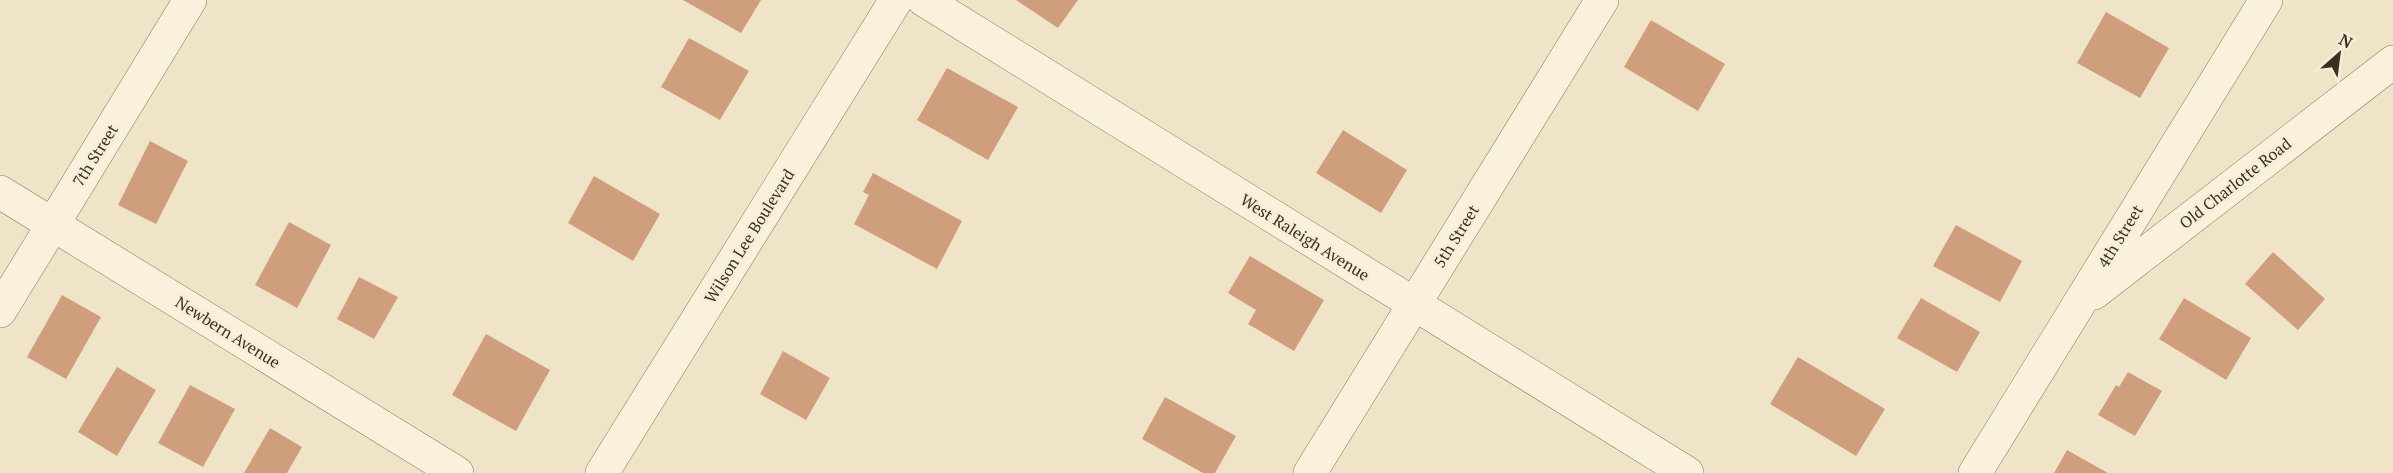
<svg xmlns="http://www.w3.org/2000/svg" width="2393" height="473" font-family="'PT Serif',serif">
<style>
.building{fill:#cf9f7d}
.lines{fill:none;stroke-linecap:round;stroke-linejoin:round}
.minor-casing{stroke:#8d765c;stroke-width:34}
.minor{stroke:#faf1dc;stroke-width:33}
.labels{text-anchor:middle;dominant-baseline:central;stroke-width:6;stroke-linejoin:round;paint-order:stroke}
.street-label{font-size:16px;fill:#3d2e20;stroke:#f7eed8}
</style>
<rect width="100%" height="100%" fill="#f0e4c8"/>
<!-- building -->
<path class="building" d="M683 0H761L741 33Z
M1016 0H1078L1058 28Z
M2106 12 2169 48 2140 98 2077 63Z
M1651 20 1725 64 1698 111 1624 67Z
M689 38 749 71 720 120 661 87Z
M947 68 1018 107 988 160 917 120Z
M1343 130 1407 170 1381 213 1316 173Z
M150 141 188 161 156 224 118 205Z
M873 173 962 221 937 269 854 224 869 195 863 192Z
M594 176 660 214 633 261 568 223Z
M289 222 331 245 297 308 255 285Z
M1956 225 2022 261 2000 302 1933 266Z
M2273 252 2325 299 2298 330 2245 284Z
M1250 256 1324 300 1294 351 1248 324 1256 310 1228 293Z
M359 277 398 297 374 339 337 319Z
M62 295 101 317 66 379 27 357Z
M1921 298 1980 332 1957 372 1897 338Z
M2184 298 2251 338 2226 380 2159 339Z
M486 334 550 370 516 431 452 395Z
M783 351 830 378 806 420 760 394Z
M1798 357 1885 409 1856 456 1770 404Z
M117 367 156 390 117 456 78 432Z
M2128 372 2162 391 2135 436 2098 415 2116 385 2119 387Z
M190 385 235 409 203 467 158 443Z
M1165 397 1236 436 1215 473H1203L1142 439Z
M270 428 302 447 287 473H244Z
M2067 450 2108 473H2054Z"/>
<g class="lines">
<!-- minor casing -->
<g class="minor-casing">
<path id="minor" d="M924 0 1687 473
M0 192 457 473
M2094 293 2393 62
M0 311 190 0
M602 473 896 0
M1310 473 1602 0
M1975 473 2266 0"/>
</g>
<!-- minor -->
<use href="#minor" class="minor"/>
</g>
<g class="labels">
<!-- street labels -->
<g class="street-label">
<text transform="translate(95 155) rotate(-58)">7th Street</text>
<text transform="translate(2235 183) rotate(-38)">Old Charlotte Road</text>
<text transform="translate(749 236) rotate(-58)">Wilson Lee Boulevard</text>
<text transform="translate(1456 236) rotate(-58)">5th Street</text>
<text transform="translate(2120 236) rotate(-58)">4th Street</text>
<text transform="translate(1305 237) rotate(32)">West Raleigh Avenue</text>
<text transform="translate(228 332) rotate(32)">Newbern Avenue</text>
</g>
</g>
<!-- north arrow -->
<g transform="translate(2339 54) rotate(28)" stroke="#f7eed8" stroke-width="4.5" paint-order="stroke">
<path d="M0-4.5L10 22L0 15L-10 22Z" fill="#3d2e20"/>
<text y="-9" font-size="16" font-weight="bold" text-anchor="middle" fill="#3d2e20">N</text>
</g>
</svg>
